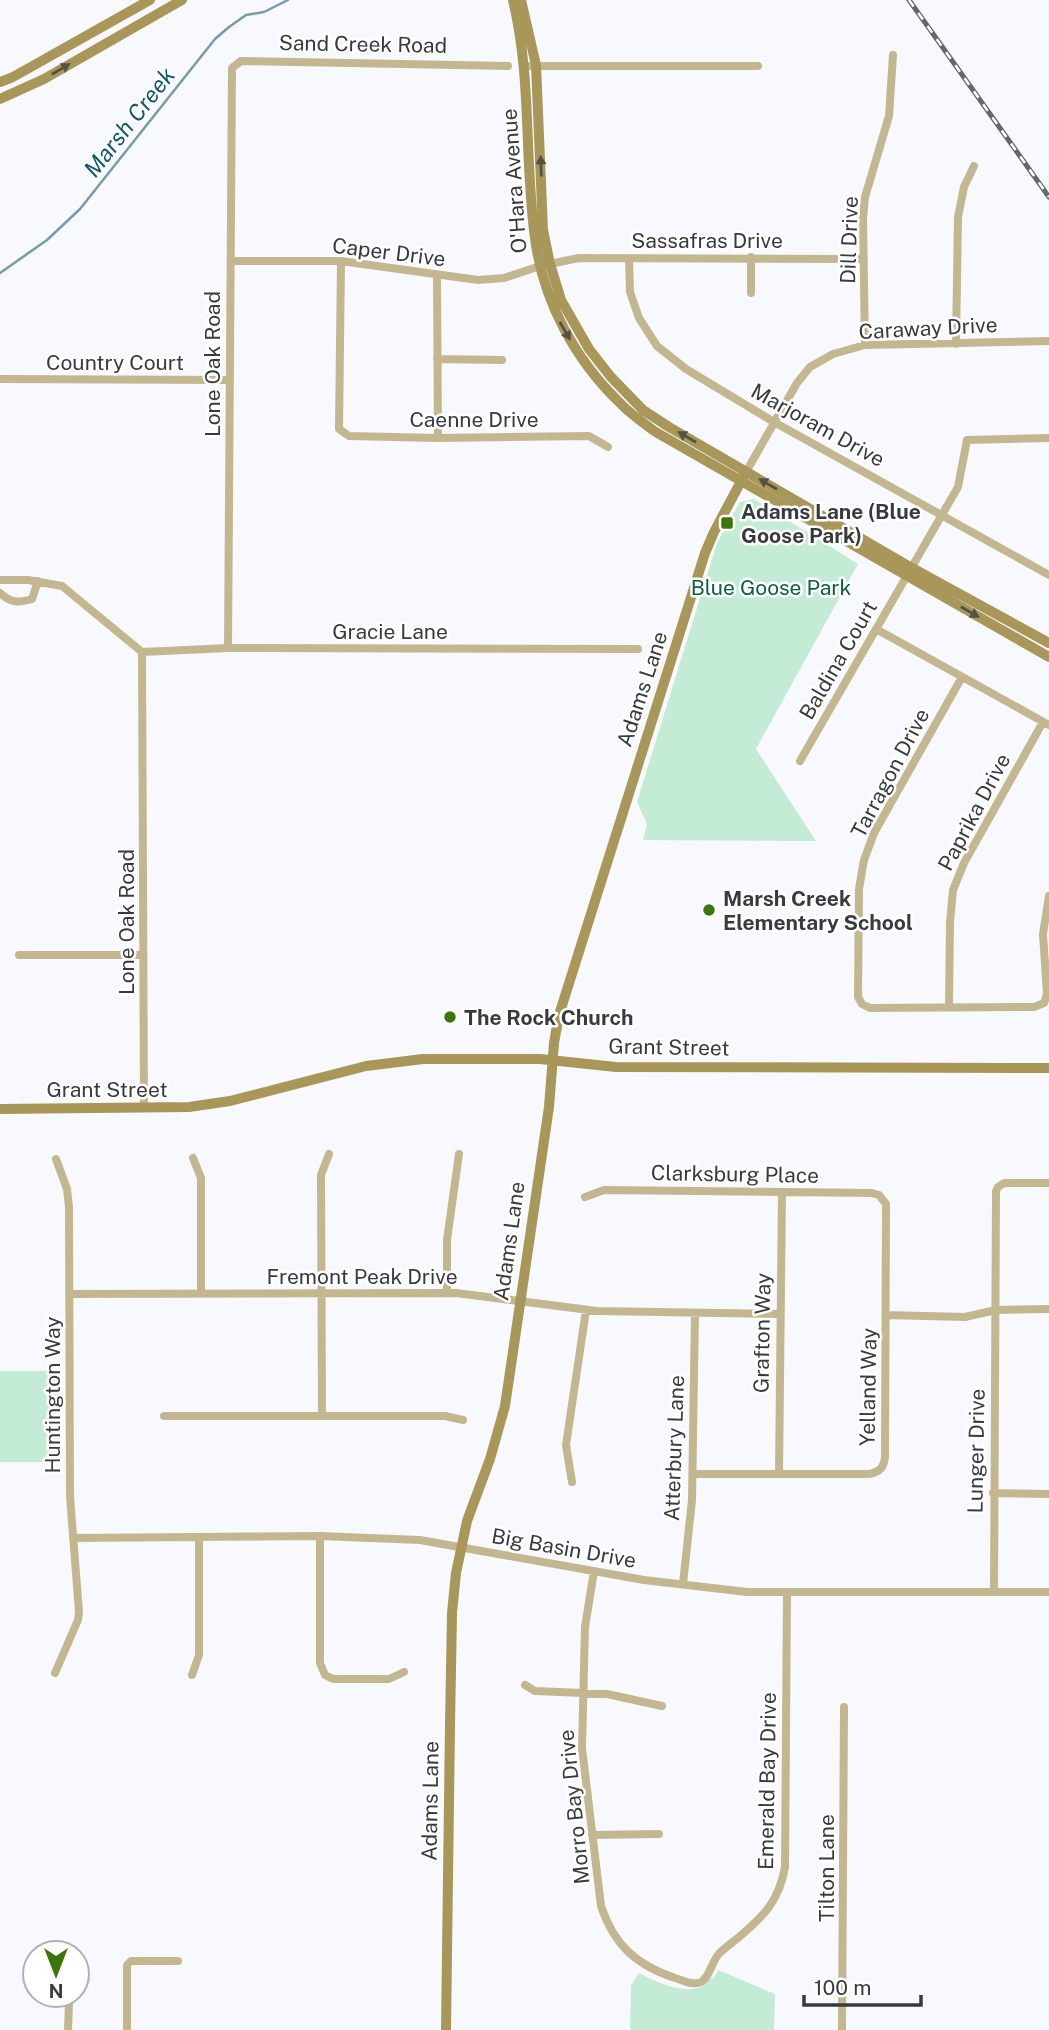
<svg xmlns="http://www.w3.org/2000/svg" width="1049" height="2030" font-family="'Public Sans',sans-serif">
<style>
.green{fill:#c4ebd5}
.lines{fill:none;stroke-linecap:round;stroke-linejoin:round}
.stream{stroke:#779bac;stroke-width:2.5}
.street{stroke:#c3b790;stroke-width:8}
.secondary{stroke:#a99659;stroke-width:10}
.rail-casing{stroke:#66676b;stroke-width:5}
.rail{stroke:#fff;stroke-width:2.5;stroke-dasharray:8;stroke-linecap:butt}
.oneway{fill:#555144}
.poi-dot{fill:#3b760b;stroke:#fff;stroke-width:2.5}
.labels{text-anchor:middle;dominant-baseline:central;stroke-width:5;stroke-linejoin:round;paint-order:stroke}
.street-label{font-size:21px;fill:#393a3d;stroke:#fff}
.poi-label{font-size:21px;font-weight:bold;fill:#393a3d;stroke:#fff;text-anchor:start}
.park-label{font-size:21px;fill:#0a6040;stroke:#fff}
.water-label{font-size:23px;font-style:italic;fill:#165870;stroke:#fff}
</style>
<rect width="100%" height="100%" fill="#f7f9ff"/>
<!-- green -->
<path class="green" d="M754 499 858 564 756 749 816 841 643 840 647 824 637 802 717 543 740 502Z
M0 1371H61V1462H0Z
M718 1970 775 1994 774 2030H630L631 1985 639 1973C658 1983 696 2001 711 1978L713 1979Z"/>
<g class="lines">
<!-- stream -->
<path class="stream" d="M0 273 47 240 80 209 215 39 229 27 246 15 264 12 288 0"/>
<!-- street -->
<path class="street" d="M525 66H758
M751 257V293
M629 258 630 292 639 318 657 346 686 369 774 422 1049 575
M231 261H341L478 280 504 278 540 266 579 258 864 259
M341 261 339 429 349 436 438 438 589 436 608 447
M437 276 438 438
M956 344 958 217 964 187 974 166
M865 345 863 218 865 197 889 116 893 55
M437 359 502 360
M0 379 230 380
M746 472 797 383 810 367 833 354 865 345 1049 341
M0 580H28L62 586 142 652
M0 593C11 603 18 603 32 599L38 581
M876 629 1049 725
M228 648 232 68 241 61 508 66
M142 652 228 648 638 649
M142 652 144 1108
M962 677 874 833 864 860 859 889 858 997 862 1004 870 1008 1034 1007 1044 1003 1047 994 1043 934 1049 896
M800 761 958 487 967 440 1049 438
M19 955H143
M949 1007 950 922 953 890 964 863 1043 722
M193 1158 201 1178V1293
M585 1197 604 1190 872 1193 879 1195 886 1204 885 1457C884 1467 880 1472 869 1474H693
M447 1293V1240L459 1154
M69 1294 456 1293 597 1311 780 1314
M886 1315 965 1317 996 1310 1049 1309
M164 1416H445L463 1420
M322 1416 321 1175 329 1154
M779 1474 782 1192
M572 1482 566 1445 586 1310
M993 1493 1049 1494
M320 1536V1663L325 1675 333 1679H389L404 1672
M73 1538 320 1536 420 1540 644 1580 747 1592H1049
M594 1571 585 1627 582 1748 601 1906C614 1945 636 1965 675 1978 682 1980 693 1986 701 1982 709 1978 712 1962 718 1955 724 1948 732 1943 739 1937 764 1916 779 1901 785 1867L787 1592
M683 1584 692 1500 695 1313
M994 1592 996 1191 998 1187 1004 1183H1049
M55 1673 78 1620 79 1612 70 1496 69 1207 67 1189 56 1159
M192 1675 199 1655V1537
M525 1685 535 1691 607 1694 662 1706
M592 1835 659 1834
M68 2030 69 2003
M127 2030V1965L131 1961H178
M842 2030 844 1707"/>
<!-- secondary -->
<path class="secondary" d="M513 0C532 79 524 158 535 238 543 301 575 360 621 404 630 414 643 422 654 431L1049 657
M521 0 536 65 543 230 550 264 561 300 589 349 611 377 643 410 669 427 912 568 1049 643
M0 82 13 77 150 0
M0 99 44 79 182 0
M0 1109 189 1107 230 1101 366 1066 423 1059H540L616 1067 1049 1068
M446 2030 450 1725 452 1613 456 1573 467 1521 490 1459 505 1406 549 1107 554 1043 559 1015 705 553 714 532 746 472"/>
<!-- rail casing -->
<g class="rail-casing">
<path id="rail" d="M909 0 1049 197"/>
</g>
<!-- rail -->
<use href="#rail" class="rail"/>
</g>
<!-- one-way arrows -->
<defs><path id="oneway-solid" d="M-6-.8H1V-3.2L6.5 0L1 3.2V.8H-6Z" transform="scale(1.75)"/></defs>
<g class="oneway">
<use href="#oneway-solid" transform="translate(61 69) rotate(-30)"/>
<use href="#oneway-solid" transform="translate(541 166) rotate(-92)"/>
<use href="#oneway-solid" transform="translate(565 331) rotate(60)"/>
<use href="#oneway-solid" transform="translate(687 437) rotate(-150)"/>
<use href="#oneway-solid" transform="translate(768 484) rotate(-150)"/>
<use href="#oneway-solid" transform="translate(970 612) rotate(30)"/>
</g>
<!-- markers -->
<g class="poi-dot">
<rect x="720" y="516" width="14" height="14" rx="3.5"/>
<circle cx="709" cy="910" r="7"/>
<circle cx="450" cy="1017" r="7"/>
</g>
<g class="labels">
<!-- street labels -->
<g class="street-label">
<text transform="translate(363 44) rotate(1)">Sand Creek Road</text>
<text transform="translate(514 181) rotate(-94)">O'Hara Avenue</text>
<text x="707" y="240">Sassafras Drive</text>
<text transform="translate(849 240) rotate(-88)">Dill Drive</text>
<text transform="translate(389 252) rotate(7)">Caper Drive</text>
<text transform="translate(928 328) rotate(-3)">Caraway Drive</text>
<text x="115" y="362">Country Court</text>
<text transform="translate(212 364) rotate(-90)">Lone Oak Road</text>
<text x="474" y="419">Caenne Drive</text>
<text transform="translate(818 425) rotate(29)">Marjoram Drive</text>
<text x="390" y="631">Gracie Lane</text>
<text transform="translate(838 660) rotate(-60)">Baldina Court</text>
<text transform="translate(642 689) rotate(-72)">Adams Lane</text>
<text transform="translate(890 773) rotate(-62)">Tarragon Drive</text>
<text transform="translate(974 812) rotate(-62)">Paprika Drive</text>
<text transform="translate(126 922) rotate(-90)">Lone Oak Road</text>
<text transform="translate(669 1047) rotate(1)">Grant Street</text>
<text x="107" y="1089">Grant Street</text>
<text transform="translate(735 1174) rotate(1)">Clarksburg Place</text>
<text transform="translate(509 1241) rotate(-82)">Adams Lane</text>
<text x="362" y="1276">Fremont Peak Drive</text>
<text transform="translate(762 1333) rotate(-89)">Grafton Way</text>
<text transform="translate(868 1387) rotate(-89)">Yelland Way</text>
<text transform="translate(52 1395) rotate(-90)">Huntington Way</text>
<text transform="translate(674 1448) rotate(-88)">Atterbury Lane</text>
<text transform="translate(976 1451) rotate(-89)">Lunger Drive</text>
<text transform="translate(564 1548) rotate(10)">Big Basin Drive</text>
<text transform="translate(767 1781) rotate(-89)">Emerald Bay Drive</text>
<text transform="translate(430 1801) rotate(-89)">Adams Lane</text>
<text transform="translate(574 1807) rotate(-96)">Morro Bay Drive</text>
<text transform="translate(826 1868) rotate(-90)">Tilton Lane</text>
</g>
<!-- poi labels -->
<g class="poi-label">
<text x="741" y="511">Adams Lane (Blue<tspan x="741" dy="24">Goose Park)</tspan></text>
<text x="723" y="898">Marsh Creek<tspan x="723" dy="24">Elementary School</tspan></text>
<text x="464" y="1017">The Rock Church</text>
</g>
<!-- park labels -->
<g class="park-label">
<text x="771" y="587">Blue Goose Park</text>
</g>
<!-- water labels -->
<g class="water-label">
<text transform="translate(129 122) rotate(-52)">Marsh Creek</text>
</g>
</g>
<!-- north arrow -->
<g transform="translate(56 1974) rotate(180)"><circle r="33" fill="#ffffff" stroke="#b0b0b1" stroke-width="2"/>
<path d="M0-5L12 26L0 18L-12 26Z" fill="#3b760b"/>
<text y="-10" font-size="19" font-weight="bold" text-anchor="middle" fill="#393a3d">N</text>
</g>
<!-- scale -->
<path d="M804 1995v10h117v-10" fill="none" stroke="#393a3d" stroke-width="3.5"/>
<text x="814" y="1995" font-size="21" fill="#393a3d" stroke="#ffffff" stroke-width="5" paint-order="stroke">100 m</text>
</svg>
